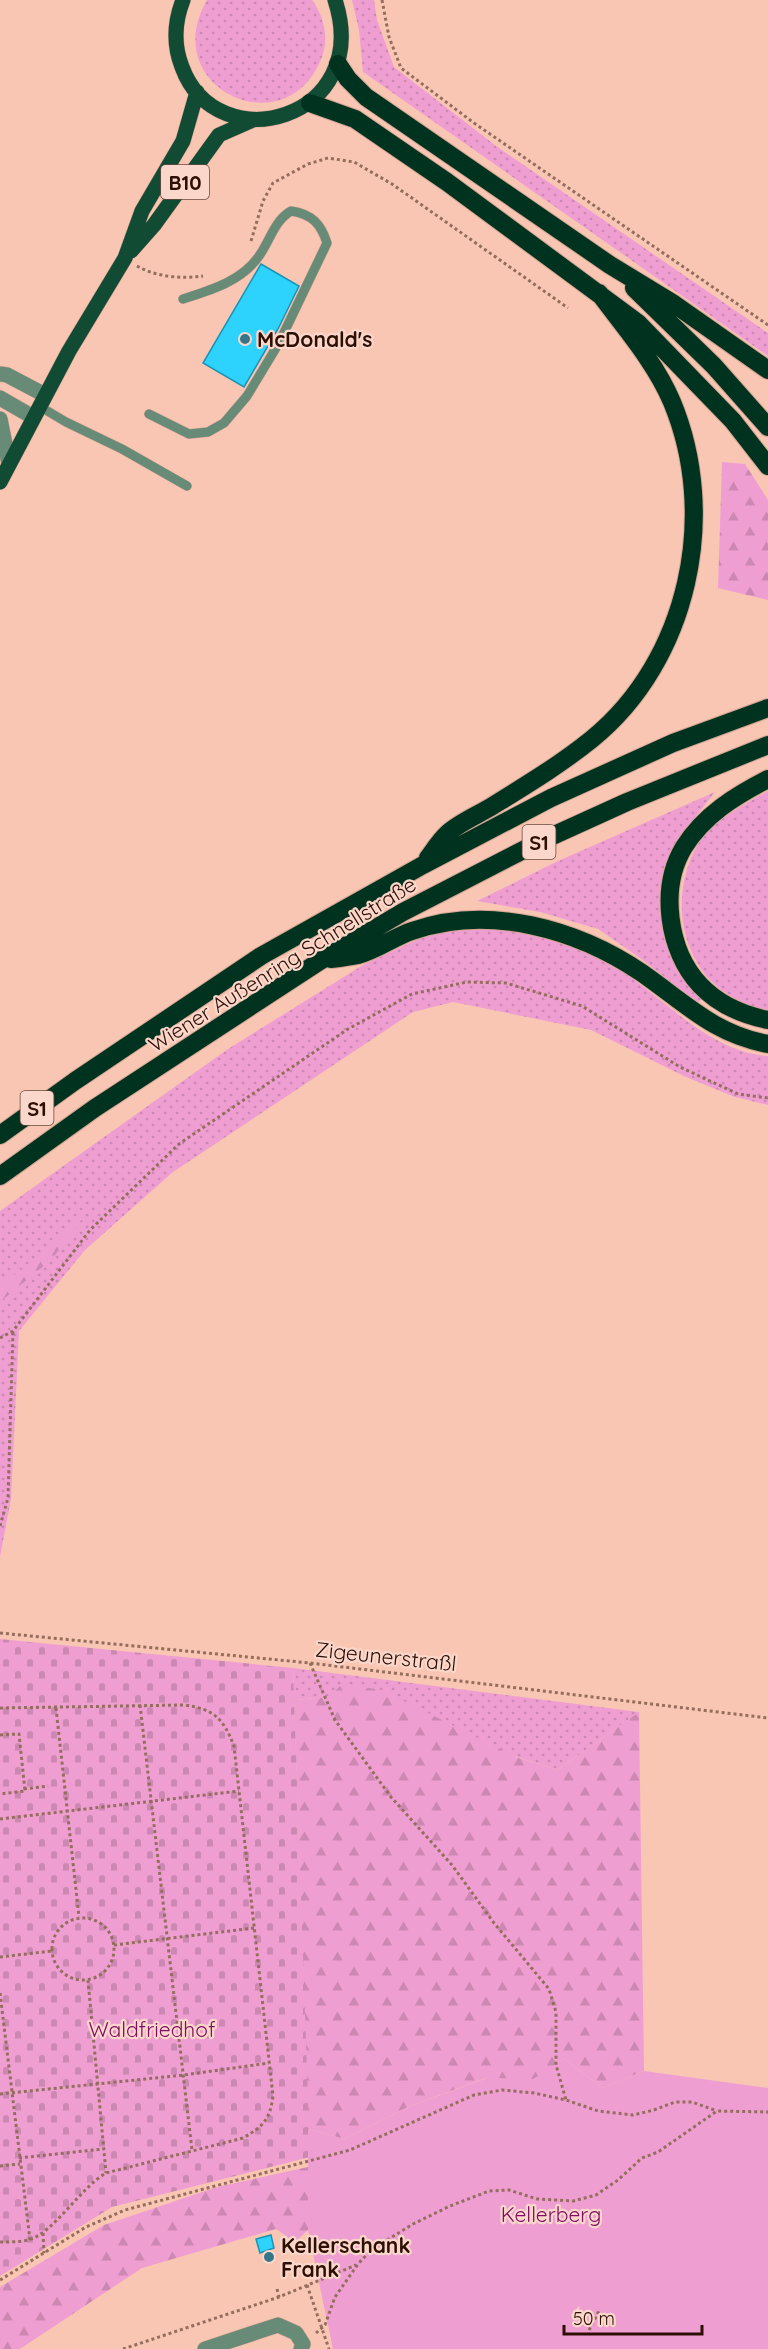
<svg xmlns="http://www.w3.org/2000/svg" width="768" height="2349" font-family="Quicksand,sans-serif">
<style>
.grass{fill:url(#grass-dots)}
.forest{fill:url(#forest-firs)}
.cemetery{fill:url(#cemetery-stones)}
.green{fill:#ef9ed2}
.building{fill:#2dd2fd;stroke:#1c93b2;stroke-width:1.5}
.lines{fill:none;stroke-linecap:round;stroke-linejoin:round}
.lane-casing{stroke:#d4a594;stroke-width:10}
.street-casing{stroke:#d4a594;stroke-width:16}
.primary-casing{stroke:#d4a594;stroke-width:16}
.highway-casing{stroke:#d4a594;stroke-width:20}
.path{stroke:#956d5d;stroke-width:3;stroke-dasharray:3 3;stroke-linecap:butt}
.lane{stroke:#688b78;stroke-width:9}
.street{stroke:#688b78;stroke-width:15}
.primary{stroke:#114b33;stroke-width:15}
.highway{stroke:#00331f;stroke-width:18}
.poi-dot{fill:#37768a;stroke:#fad7ca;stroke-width:2}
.labels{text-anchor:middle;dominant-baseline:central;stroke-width:4.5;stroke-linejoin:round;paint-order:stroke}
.shield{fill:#fad7ca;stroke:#6a4b3f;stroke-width:1.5}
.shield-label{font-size:20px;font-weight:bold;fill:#2d0f04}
.poi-label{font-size:21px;font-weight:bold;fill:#2d0f04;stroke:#fad7ca;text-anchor:start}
.street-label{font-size:21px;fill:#2d0f04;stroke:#fad7ca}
.park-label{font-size:21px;fill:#810c65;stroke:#fad7ca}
</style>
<defs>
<pattern id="grass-dots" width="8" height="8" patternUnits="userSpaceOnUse" patternTransform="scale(1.5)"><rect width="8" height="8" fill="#ef9ed2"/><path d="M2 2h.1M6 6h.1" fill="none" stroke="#cd87b3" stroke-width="1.8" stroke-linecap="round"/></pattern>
<pattern id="forest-firs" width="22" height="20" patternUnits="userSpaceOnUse" patternTransform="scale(1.5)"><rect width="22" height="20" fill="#ef9ed2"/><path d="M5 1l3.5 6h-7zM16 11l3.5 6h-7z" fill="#cd87b3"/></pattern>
<pattern id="cemetery-stones" width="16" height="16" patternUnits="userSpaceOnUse" patternTransform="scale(1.5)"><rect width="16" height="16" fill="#ef9ed2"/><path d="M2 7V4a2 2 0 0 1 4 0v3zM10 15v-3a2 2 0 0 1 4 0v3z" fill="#cd87b3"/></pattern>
</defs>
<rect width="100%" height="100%" fill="#f9c6b3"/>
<!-- grass -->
<path class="grass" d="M207 0H312C324 16 329 38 322 57 287 149 156 88 207 0Z
M352 0H374L377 20 394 67 496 146 768 333V356L363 72 359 30Z
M768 791V1013C747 1005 725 996 709 979 674 939 673 878 704 835 716 820 751 800 768 791Z
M715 792 676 842 661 886 664 937 678 972 701 999 698 1003 640 958 598 929 540 912 477 901 558 861Z
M468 928C486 929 504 929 522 931 551 935 599 956 623 972 668 1002 711 1052 768 1056V1105L735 1097 686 1077 591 1030 453 1002 413 1012 173 1172 85 1250 19 1331 11 1499 0 1557V1211L228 1049 363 965 427 935Z
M293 1668 639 1712 558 1770 329 1697 294 1700Z"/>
<!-- forest -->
<path class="forest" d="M722 462 745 464 768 500V600L718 588Z
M92 1206 52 1259 0 1302V1286L27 1265Z
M342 1684 382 1690 516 1757 558 1770 639 1712 644 2071 603 2088 564 2059 533 2080 486 2078 408 2107 344 2139 308 2129 294 1700 329 1697Z
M356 2160 308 2230 295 2242 276 2229 142 2268 20 2349H0V2287L104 2225 217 2187 308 2167Z"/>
<!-- cemetery -->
<path class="cemetery" d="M0 1639 293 1668 310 2157 112 2207 0 2276Z"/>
<!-- green -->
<path class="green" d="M564 2059 603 2088 644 2071 768 2088V2349H333L308 2230V2129L344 2139 408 2107 487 2078 533 2079Z"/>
<!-- building -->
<path class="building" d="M261 264 299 286 278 329 244 387 203 363Z
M271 2235 274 2248 260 2253 256 2239Z"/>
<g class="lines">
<!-- lane casing -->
<g class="lane-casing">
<path id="lane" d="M39 406 66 422 122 449 187 486
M149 414 189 434 208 432 224 423 247 396 279 343 327 243C321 224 312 214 291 211 274 221 270 241 259 256 242 281 211 290 183 299"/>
</g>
<!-- street casing -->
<g class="street-casing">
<path id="street" d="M0 374 7 375 45 395
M0 398 33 417
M0 419 9 464
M205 2349 278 2325 296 2333 303 2344 301 2349"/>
</g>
<!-- primary casing -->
<g class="primary-casing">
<path id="primary" d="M183 0C174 23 173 44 182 67 217 162 374 120 335 0
M131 251 154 225 219 135 253 120
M0 482 69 351 125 258 142 211 183 141 197 92"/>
</g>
<!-- highway casing -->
<g class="highway-casing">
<path id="highway" d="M338 64 348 79 366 97 610 265 674 304 768 370
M310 103 355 119 447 182 638 323 733 421 768 466
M634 288 714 366 768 427
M768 779C735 796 704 815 684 847 659 888 668 951 700 985 718 1004 743 1015 768 1020
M428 858C434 850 440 840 448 833 460 822 480 814 494 805 528 784 561 764 592 739 689 660 719 515 672 402 655 362 625 328 599 293
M331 959C340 958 349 957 358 955 377 950 394 937 412 931 489 904 577 929 642 973 685 1003 714 1034 768 1044
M0 1135 75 1081 261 956 423 865 551 798 673 743 768 708
M0 1176 95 1108 320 961 403 912 539 842 627 802 768 745"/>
</g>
<!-- path -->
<path class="path" d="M382 0 389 37 401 68 474 123 768 325
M251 241 263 201 273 183 308 164 328 158 354 162 392 184 568 308
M137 266C156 277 182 279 203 276
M0 1338 13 1331 90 1230 179 1144 348 1029 412 994 467 982 506 983 582 1006 680 1067 738 1094 768 1098
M0 1526 8 1498 13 1331
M0 1633 310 1663 768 1718
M310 1663 335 1720 391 1797 452 1865 494 1923 549 1989 556 2012V2065L566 2100
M140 1705 192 2150
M0 1708 184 1705C214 1709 223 1718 234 1746L273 2096C270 2119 264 2126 243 2138L106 2173C80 2188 53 2234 28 2240 19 2242 9 2242 0 2242
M56 1708 79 1917
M0 1735 19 1734 25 1791 0 1794
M24 1789 48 1786
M0 1819 239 1791
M52 1949a31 31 0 1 1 62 0a31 31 0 1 1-62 0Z
M114 1945 254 1928
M0 1957 52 1951
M88 1980 106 2173
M0 1993 30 2240
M0 2094 184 2075 269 2063
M19 2158 103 2149
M0 2166 20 2164
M43 2233 44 2253
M0 2280 86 2227 125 2210 350 2150 474 2095 502 2090 534 2093 566 2100 598 2111 633 2115 654 2110 675 2102H692L717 2111
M307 2285 329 2349
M277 2289 279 2297
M589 2330 600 2309
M316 2333 325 2325 335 2297 358 2264 371 2250 413 2224 450 2206 489 2191 509 2190 537 2199 573 2201 596 2195 618 2180 642 2158 658 2152 717 2111 768 2112
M123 2349 279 2297 356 2265"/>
<!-- lane -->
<use href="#lane" class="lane"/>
<!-- street -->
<use href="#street" class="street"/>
<!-- primary -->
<use href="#primary" class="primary"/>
<!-- highway -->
<use href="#highway" class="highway"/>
</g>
<!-- markers -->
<g class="poi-dot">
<circle cx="245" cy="339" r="6"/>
<circle cx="269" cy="2257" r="6"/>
</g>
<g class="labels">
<!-- shield labels -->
<g class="shield">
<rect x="161" y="165" width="48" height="34" rx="4.5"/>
<rect x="522.5" y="825" width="33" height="34" rx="4.5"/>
<rect x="20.5" y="1091" width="33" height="34" rx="4.5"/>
</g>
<g class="shield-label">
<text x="185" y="182">B10</text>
<text x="539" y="842">S1</text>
<text x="37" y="1108">S1</text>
</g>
<!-- poi labels -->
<g class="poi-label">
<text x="257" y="339">McDonald's</text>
<text x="281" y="2245">Kellerschank<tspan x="281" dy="24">Frank</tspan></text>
</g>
<!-- street labels -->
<g class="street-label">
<text transform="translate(282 964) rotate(-32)">Wiener Außenring Schnellstraße</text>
<text transform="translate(386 1656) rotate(6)">Zigeunerstraßl</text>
</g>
<!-- park labels -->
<g class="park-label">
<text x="152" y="2029">Waldfriedhof</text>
<text x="551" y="2214">Kellerberg</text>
</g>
</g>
<!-- scale -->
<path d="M564 2325v9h138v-9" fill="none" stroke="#2d0f04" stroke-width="3"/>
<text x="573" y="2325" font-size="18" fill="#2d0f04" stroke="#fad7ca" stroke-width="4.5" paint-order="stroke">50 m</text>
</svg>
